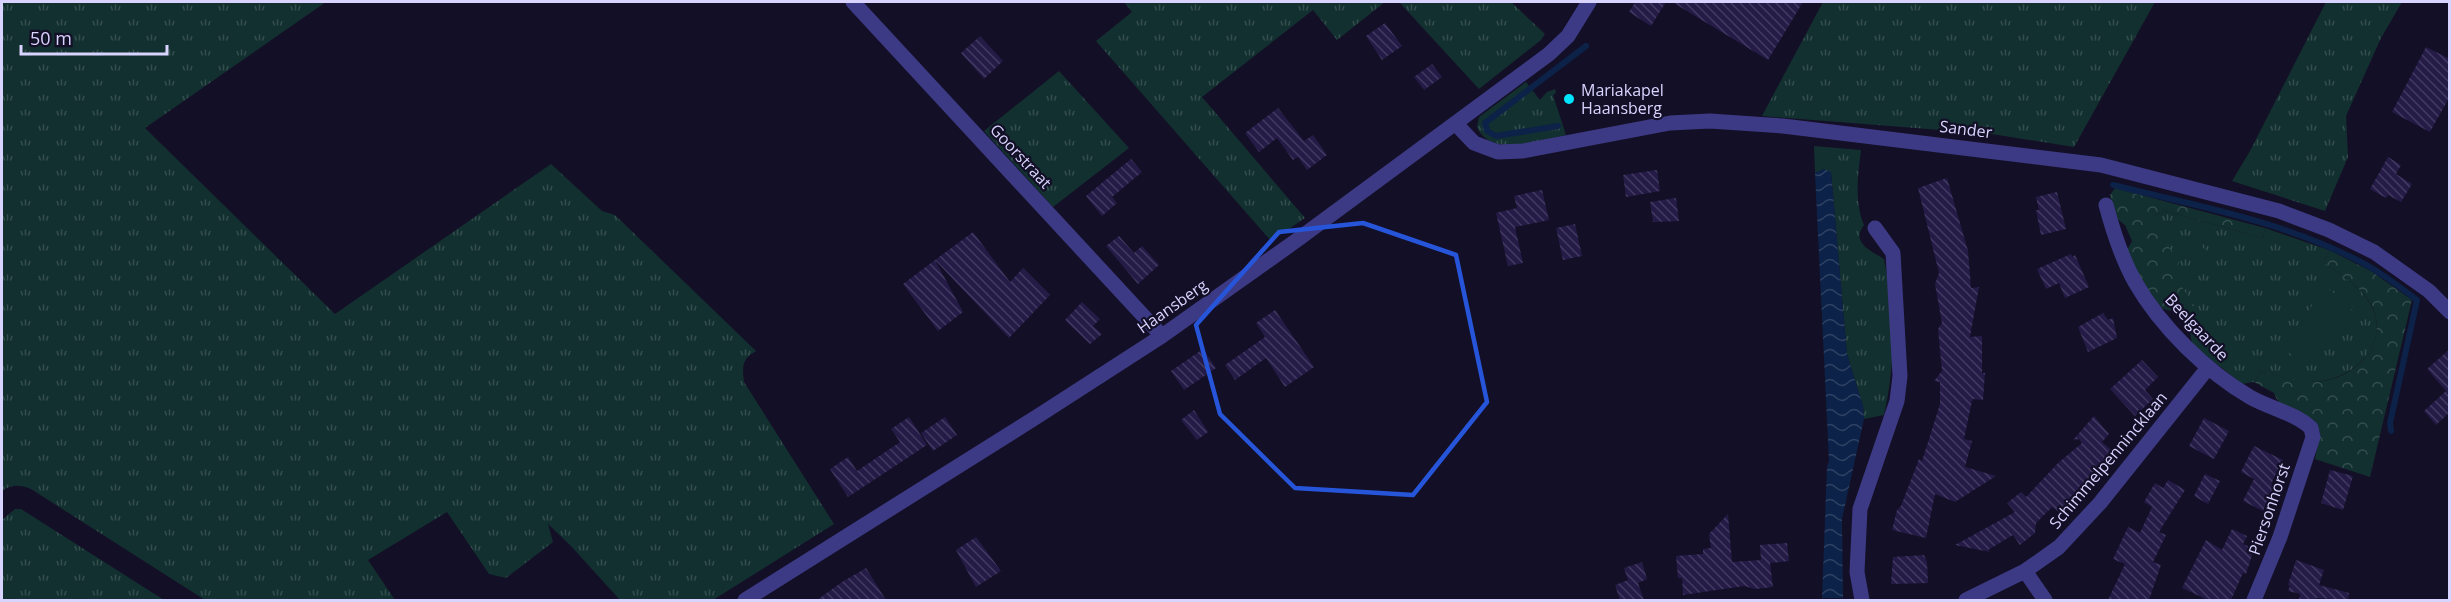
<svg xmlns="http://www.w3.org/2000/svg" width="2451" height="602" font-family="'Open Sans',sans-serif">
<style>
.grass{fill:url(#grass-tufts)}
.forest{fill:url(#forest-crowns)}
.green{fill:#12302f}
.water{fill:url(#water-waves)}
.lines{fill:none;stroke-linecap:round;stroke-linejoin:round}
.stream{stroke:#0c2248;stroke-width:6}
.building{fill:url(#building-back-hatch)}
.street{stroke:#3d3a85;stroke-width:15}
.marked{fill:none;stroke:#2655da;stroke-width:4.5;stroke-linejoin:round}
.poi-dot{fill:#00e5ff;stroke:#130f26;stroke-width:2}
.labels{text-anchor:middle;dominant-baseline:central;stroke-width:4.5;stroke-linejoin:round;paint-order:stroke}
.poi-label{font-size:16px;fill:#d9d4ff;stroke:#130f26;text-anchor:start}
.street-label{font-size:16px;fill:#d9d4ff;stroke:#130f26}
</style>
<defs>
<pattern id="grass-tufts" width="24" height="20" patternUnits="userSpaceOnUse" patternTransform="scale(1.5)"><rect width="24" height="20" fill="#12302f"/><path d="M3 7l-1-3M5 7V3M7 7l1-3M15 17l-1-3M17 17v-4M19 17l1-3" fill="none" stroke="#344d4e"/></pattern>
<pattern id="forest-crowns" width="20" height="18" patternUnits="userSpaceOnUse" patternTransform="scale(1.5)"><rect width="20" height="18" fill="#12302f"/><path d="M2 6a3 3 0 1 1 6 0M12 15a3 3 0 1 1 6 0" fill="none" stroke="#344d4e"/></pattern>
<pattern id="water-waves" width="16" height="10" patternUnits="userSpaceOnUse" patternTransform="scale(1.5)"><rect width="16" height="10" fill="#0c2248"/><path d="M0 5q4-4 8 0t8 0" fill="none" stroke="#2f4163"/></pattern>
<pattern id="building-back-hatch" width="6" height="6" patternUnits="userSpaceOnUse" patternTransform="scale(1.5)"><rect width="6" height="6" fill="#241b47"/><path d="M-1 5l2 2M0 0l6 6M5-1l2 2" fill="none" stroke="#433b63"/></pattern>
</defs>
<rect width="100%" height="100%" fill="#130f26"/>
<!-- grass -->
<path class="grass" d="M2 2H326L145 128 335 314 551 164 602 211 615 215 756 351C742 359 742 366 744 382L834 524 713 600H620L571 546 548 524 553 542 506 578 489 574 447 512 368 560 395 600H205L31 489C20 485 12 484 2 491Z
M1124 2H1385L1337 40 1313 10 1202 97 1305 218 1271 241 1096 41 1132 12Z
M1399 2H1511L1545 34 1541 40 1479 89Z
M1823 2H2155L2074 147 1992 134 1762 116Z
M2326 2H2402L2381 38 2346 116 2348 157 2325 211 2232 181 2250 151Z
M1059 71 1129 148 1053 207 984 131Z
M1526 82 1540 100 1547 92 1555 89 1556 93 1553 95 1566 135C1541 140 1491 159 1477 127L1479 117Z
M1814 146 1861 150C1858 174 1854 201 1864 225 1850 242 1871 251 1884 259 1895 311 1896 362 1884 415L1864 419 1863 406 1847 354 1831 172 1824 169 1815 173Z
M2165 211 2263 238 2265 228 2329 250 2324 263C2340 274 2363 288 2372 307 2391 347 2350 382 2311 382 2294 382 2277 376 2261 371L2254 382 2242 384 2199 350 2155 226V216Z
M15 509H21L164 600H2V520Z"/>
<!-- forest -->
<path class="forest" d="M2115 188 2265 228 2263 238 2165 211 2155 216V226L2179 262 2174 275 2205 322 2204 333 2199 350 2192 344 2190 332 2174 312 2161 308 2140 279 2127 250 2132 241 2125 225 2116 218 2110 195Z
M2329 250 2371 271 2412 300 2370 477 2315 459 2320 432 2315 421C2302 411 2280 412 2274 393L2254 382 2261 371C2277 376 2294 381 2311 382 2350 383 2391 347 2372 306 2363 288 2340 274 2324 263Z"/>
<!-- green -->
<path class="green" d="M2190 239 2210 253 2200 267 2180 254Z
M2324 286 2353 307 2310 367 2285 350Z"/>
<!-- water -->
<path class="water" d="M1824 169 1831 172 1847 354 1863 406 1864 419 1842 519 1843 598H1822L1827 467 1829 461 1815 173Z"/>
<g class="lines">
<!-- stream -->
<path class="stream" d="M1558 126 1496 136 1487 131 1485 123 1586 46
M2113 185C2192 205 2277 220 2351 257 2375 268 2396 284 2417 300L2390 423 2391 431"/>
</g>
<!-- building -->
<path class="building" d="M1635 2H1666L1651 26 1629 12Z
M1672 2H1803L1768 60Z
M1385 23 1402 46 1382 60 1366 36Z
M980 36 1003 61 984 79 961 53Z
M2426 47 2450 59V96L2430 132 2392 112Z
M1432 64 1442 77 1424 90 1414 77Z
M1278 108 1304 141 1313 135 1327 155 1307 170 1298 157 1293 160 1277 138 1259 152 1245 133Z
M2388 157 2401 165 2396 174 2412 184 2401 202 2388 195 2386 198 2370 189Z
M1131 159 1142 172 1112 197 1117 203 1102 216 1086 196Z
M1657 170 1660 191 1626 197 1623 175Z
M1947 178 1968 251 1971 288 1979 287 1970 337 1982 336V373H1985L1983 400 1973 399 1972 401 1964 439 1972 441 1965 467 1996 476 1955 502 1935 494 1926 538 1892 530 1897 510 1901 506 1919 459 1922 461 1940 404V382L1934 381 1942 371 1938 329 1942 323 1935 284 1939 273 1918 188Z
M1542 190 1549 220 1515 227 1523 263 1508 266 1496 213 1517 208 1514 196Z
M2057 192 2066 229 2041 235 2036 210H2039L2036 197Z
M1676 198 1679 221 1653 222 1650 202Z
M1575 224 1582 256 1563 260 1556 228Z
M973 232 1010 282 1023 268 1050 295 1009 338 935 260Z
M1119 236 1134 253 1142 246 1159 265 1138 284 1106 246Z
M2071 254 2072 257 2075 255 2089 287 2065 298 2059 283 2046 289 2037 269Z
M935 260 963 312 938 331 903 284Z
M1082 302 1100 319 1093 326 1102 334 1090 344 1065 320Z
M1275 310 1314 367 1285 387 1266 358 1235 380 1225 365 1265 337 1256 323Z
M2103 313 2108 320 2113 318 2117 338 2088 352 2078 327Z
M1203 349 1216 368 1184 390 1171 371Z
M2450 349V412L2436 425 2424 411 2446 391 2427 369Z
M2142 360 2158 377 2145 390 2153 399 2135 416 2110 389Z
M1194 410 1208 432 1197 440 1181 420Z
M2094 416 2109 434 2102 442 2115 453 2061 514 2052 507 2036 523 2035 533 2020 545 2013 535 1988 550 1990 552 1955 545 2015 512 2007 503 2021 492 2026 497 2058 463 2082 443 2079 439 2073 440Z
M909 417 927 445 848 497 830 469 848 457 857 471 900 442 891 429Z
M945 417 957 435 933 451 921 433Z
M2204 418 2229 431 2214 459 2189 446Z
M2254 446 2283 460 2271 484 2275 486 2263 511 2243 501 2254 479 2241 472Z
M2330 470 2353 476 2343 510 2321 503Z
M2205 474 2220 481 2208 504 2194 496Z
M2168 480 2185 490 2159 532 2166 535 2153 562 2161 565 2149 600H2108L2125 564 2113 559 2128 527 2140 533 2152 507 2144 502 2155 483 2163 488Z
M1728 514 1732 562 1761 560 1760 545 1787 543 1789 561 1770 563 1773 587 1755 589 1744 586 1683 595 1682 578H1678L1676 556 1703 554V549L1711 548 1709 534Z
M2232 529 2247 536 2243 544 2254 549 2246 574 2243 573 2231 600H2208L2182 588 2206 540 2222 550Z
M976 537 1001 571 976 587 956 550Z
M1924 555 1927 562 1928 583 1891 584 1893 557Z
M2296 560 2324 570 2319 585 2349 593 2348 600 2316 598 2315 600H2299L2300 594 2288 591 2290 586 2288 585Z
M1642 562 1647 579 1638 583 1644 600H1620L1615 585 1628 580 1624 568Z
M866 568 886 600H817L842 582Z"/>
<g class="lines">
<!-- street -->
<path class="street" d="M853 2 1162 336
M1456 124 1474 143 1498 152 1523 151 1670 123 1710 121 1783 126 2101 165 2279 211 2329 230 2374 252 2429 291 2450 312
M2106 205C2113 231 2122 259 2135 282 2160 326 2207 372 2250 397 2269 408 2295 413 2311 428L2313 437 2280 537 2254 600
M2025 571 2045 600
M745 600 1038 416 1162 336 1297 240 1549 54 1568 36 1589 2
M1862 600 1857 572 1860 509 1897 401 1900 376 1893 253 1875 228
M1966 600 2025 571 2059 547 2100 503 2207 369"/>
</g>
<!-- marked area -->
<path class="marked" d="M1363 223 1456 255 1487 402 1413 495 1295 488 1220 414 1196 325 1279 232Z"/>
<!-- markers -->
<circle class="poi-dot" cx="1569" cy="99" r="6"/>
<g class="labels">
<!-- poi labels -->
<g class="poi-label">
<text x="1581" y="90">Mariakapel<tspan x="1581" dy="18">Haansberg</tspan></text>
</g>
<!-- street labels -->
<g class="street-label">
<text transform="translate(1966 129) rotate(7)">Sander</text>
<text transform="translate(1021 156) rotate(47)">Goorstraat</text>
<text transform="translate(1172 306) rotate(-35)">Haansberg</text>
<text transform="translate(2197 327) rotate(47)">Beelgaarde</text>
<text transform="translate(2108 460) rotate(-50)">Schimmelpennincklaan</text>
<text transform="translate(2269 509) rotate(-71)">Piersonhorst</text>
</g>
</g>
<!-- border -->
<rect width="2451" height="602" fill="none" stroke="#d9d4ff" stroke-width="6"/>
<!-- scale -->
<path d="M21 45v9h146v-9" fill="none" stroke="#d9d4ff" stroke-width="3"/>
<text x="30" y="45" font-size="18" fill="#d9d4ff" stroke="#130f26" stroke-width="4.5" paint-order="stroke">50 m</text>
</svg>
